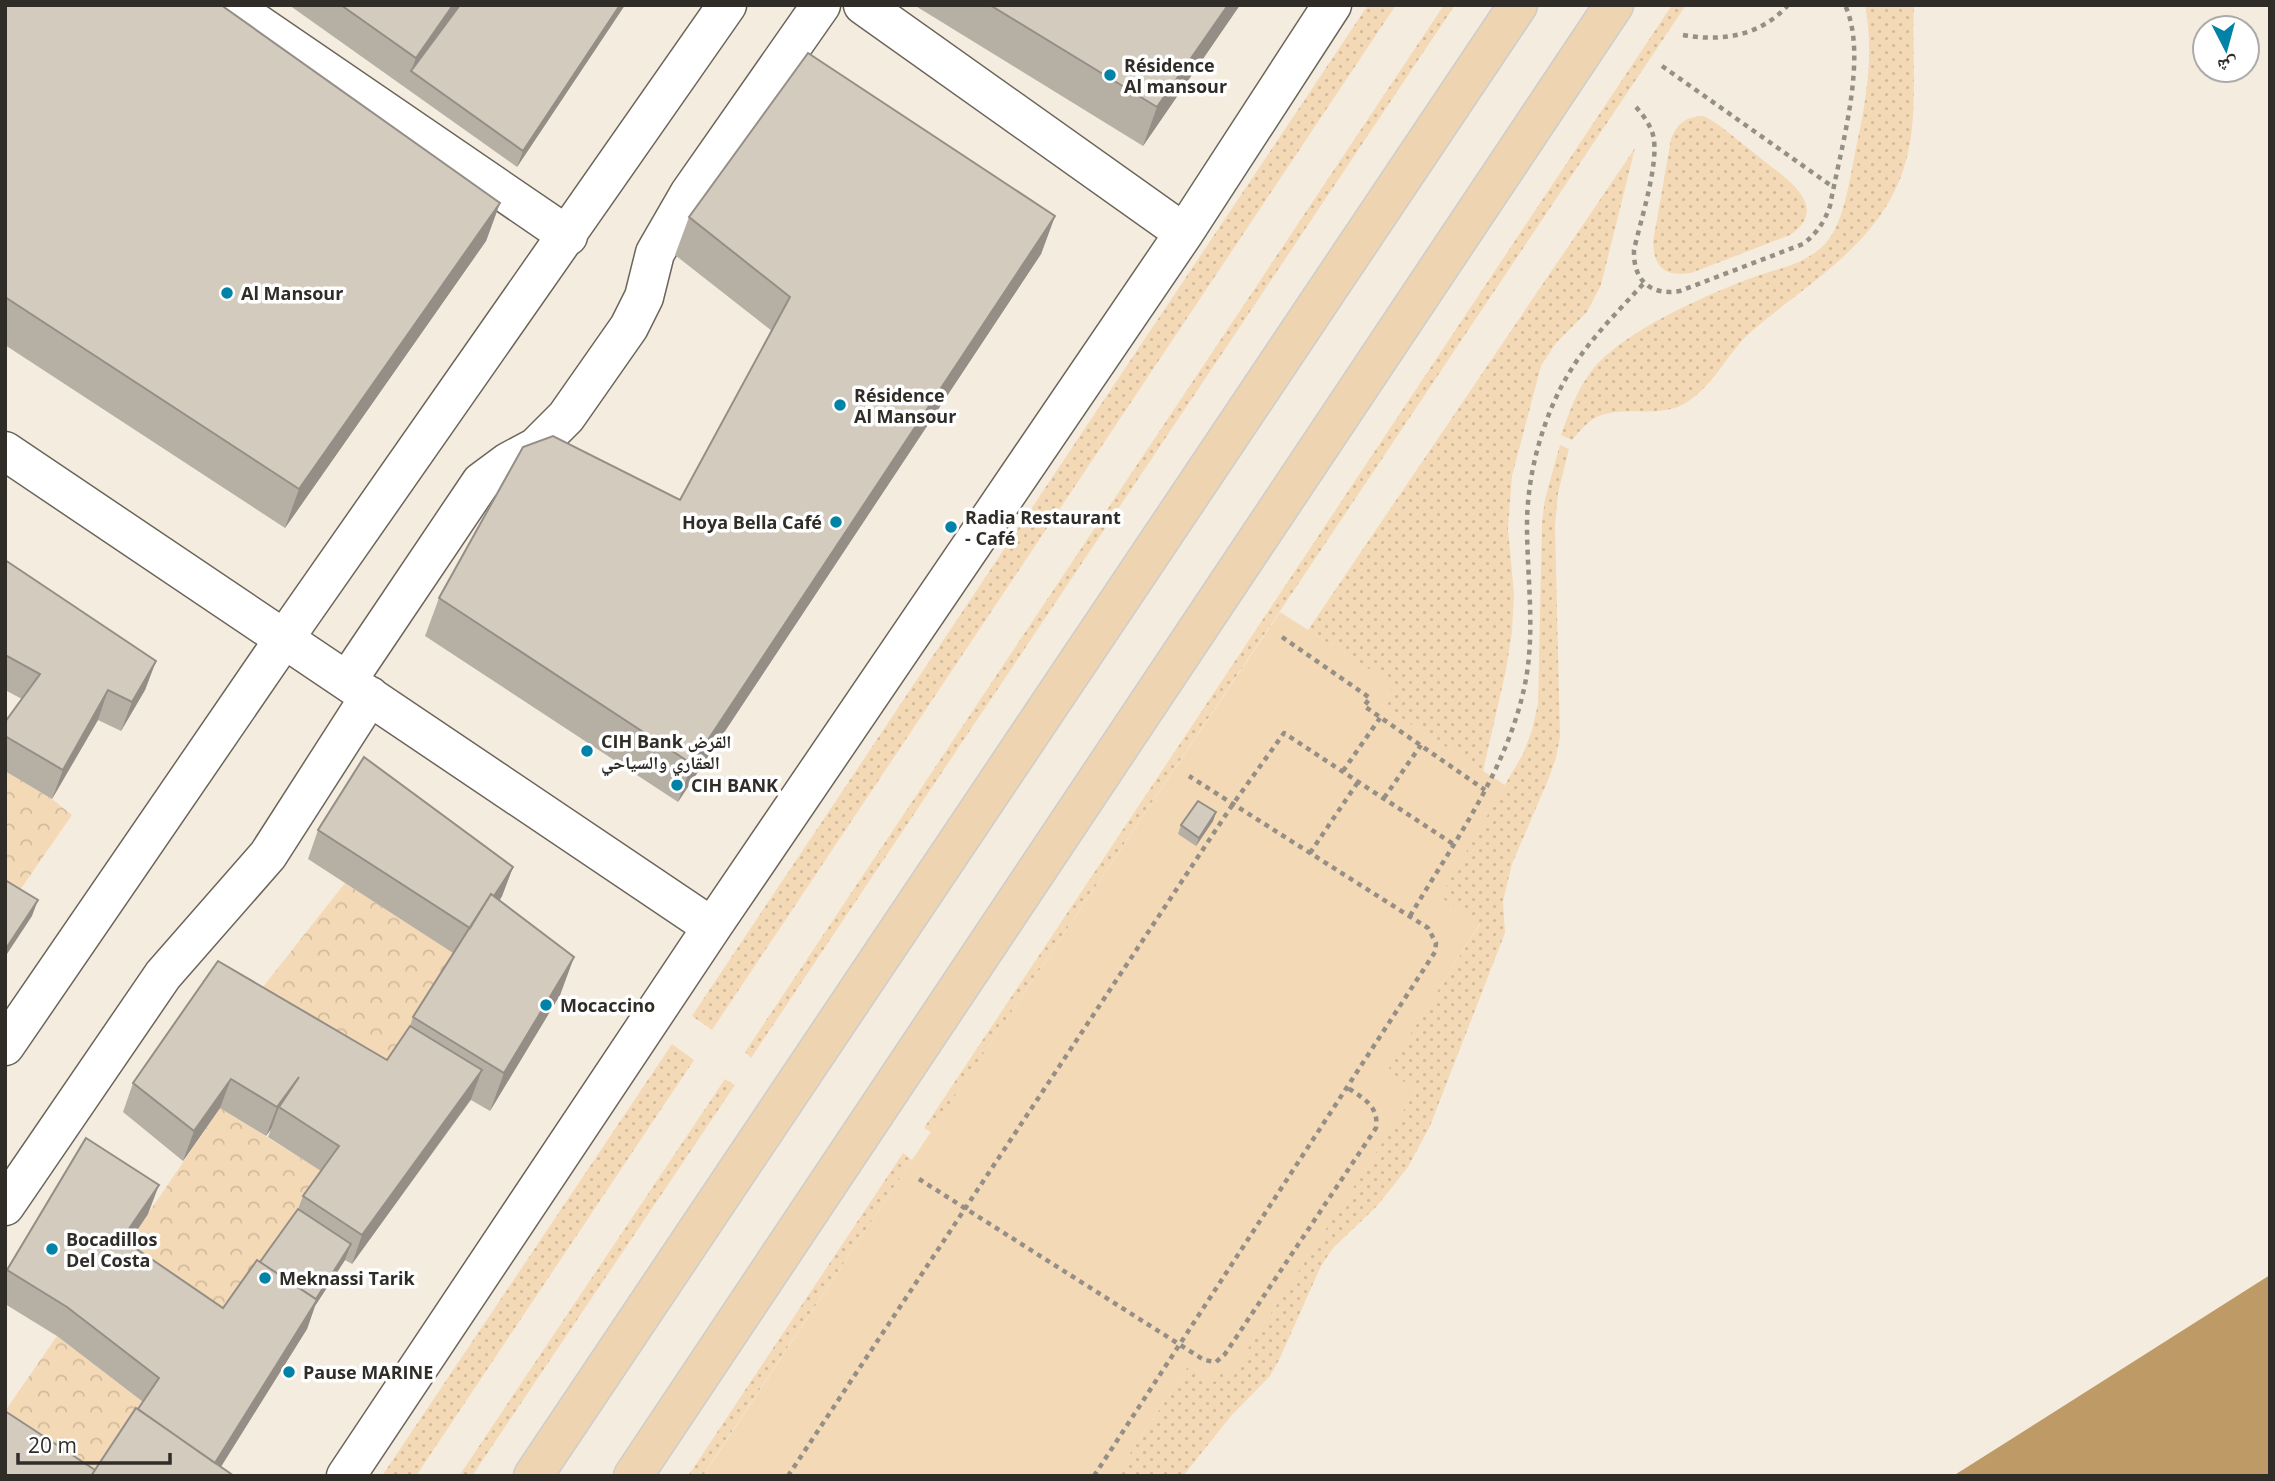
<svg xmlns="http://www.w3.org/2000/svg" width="2275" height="1481" font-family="'Open Sans','Noto Naskh Arabic',sans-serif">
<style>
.grass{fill:url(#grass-dots)}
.park{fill:url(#park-crowns)}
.pitch{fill:#f4d9b6}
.water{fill:#be9a66}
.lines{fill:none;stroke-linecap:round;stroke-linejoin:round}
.minor-casing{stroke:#6c655a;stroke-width:41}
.major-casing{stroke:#cdcdcb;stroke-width:41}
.path{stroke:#958f86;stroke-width:4.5;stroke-dasharray:5 5;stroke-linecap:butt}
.minor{stroke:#fff;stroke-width:38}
.major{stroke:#eed4b0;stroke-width:38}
.wall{fill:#b6afa4}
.shaded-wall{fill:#948e86}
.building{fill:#d4cbbf;stroke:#948e86;stroke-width:2}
.poi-dot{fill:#0083a6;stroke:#fff;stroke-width:2.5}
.labels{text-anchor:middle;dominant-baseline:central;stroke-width:7;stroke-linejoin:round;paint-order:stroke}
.poi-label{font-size:18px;font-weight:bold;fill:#302d28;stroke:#fff;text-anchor:start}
</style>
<defs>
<pattern id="grass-dots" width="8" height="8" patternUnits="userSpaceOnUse" patternTransform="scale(1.75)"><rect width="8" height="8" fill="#f4d9b6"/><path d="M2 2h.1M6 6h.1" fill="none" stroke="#d2bb9c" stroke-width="1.8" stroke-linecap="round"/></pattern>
<pattern id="park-crowns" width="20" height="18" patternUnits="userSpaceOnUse" patternTransform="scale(1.75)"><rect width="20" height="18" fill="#f4d9b6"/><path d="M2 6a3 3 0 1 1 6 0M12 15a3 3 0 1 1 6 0" fill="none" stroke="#d2bb9c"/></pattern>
</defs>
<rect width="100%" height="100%" fill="#f5ece0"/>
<!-- grass -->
<path class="grass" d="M1368 5H1396L712 1030 692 1016Z
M1444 5H1455L751 1058 745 1052Z
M1672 5H1686L931 1132 924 1128Z
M1865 5H1914C1912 46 1916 87 1912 128 1902 231 1823 271 1753 330 1727 352 1714 387 1684 404 1656 419 1622 404 1595 418 1586 423 1579 432 1572 440L1561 435C1569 413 1576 392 1590 373 1620 332 1706 295 1754 277 1780 268 1811 263 1829 239 1846 216 1851 171 1857 143 1867 97 1874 51 1865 5Z
M1704 116 1716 123C1732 135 1748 148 1764 161 1787 179 1831 207 1790 235L1691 273C1665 277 1654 268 1653 242L1671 139C1678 122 1686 117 1704 116Z
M1635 148 1601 285 1587 312 1556 343 1541 366 1512 476 1508 529 1514 594 1512 632 1506 670 1483 771 1381 705 1393 685 1308 630Z
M1560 445 1569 449 1558 493 1555 525 1560 737 1556 758 1548 780 1512 864 1503 901 1505 933 1430 1126 1408 1167 1393 1186 1377 1206 1333 1248 1321 1266 1279 1360 1270 1376 1231 1416 1183 1476H1115L1189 1365 1214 1382 1221 1372 1229 1377 1416 1091 1387 1070 1480 924 1439 897 1523 754 1532 730 1538 704 1542 522 1545 499Z
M672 1044 694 1060 416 1476H382Z
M725 1079 735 1085 472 1476H459Z
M903 1153 912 1160 711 1463 703 1476H688Z"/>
<!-- park -->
<path class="park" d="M5 771 52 799 72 815 11 903 5 900Z
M345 883 461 958 376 1089 244 1011Z
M220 1108 328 1175 212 1338 111 1268Z
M57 1336 149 1407 102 1476 5 1447V1411Z"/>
<!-- pitch -->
<path class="pitch" d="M1280 612 1394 685 1381 705 1505 785 1440 897 1480 923 1388 1070 1416 1091 1229 1378 1221 1373 1214 1382 1189 1365 1115 1476H703L912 1160Z"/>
<!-- water -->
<path class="water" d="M2270 1275V1476H1953Z"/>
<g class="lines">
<!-- minor casing -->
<g class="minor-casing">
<path id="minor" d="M230 5 568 236
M863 5 1184 233
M5 451 712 927
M347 681 481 482 508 462 536 447 566 417 629 327 644 297 655 253 689 194 821 5
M5 1046 284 639 727 5
M5 1206 163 975 268 855 370 696
M346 1476 712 927 1184 233 1332 5"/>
</g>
<!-- major casing -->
<g class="major-casing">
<path id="major" d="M533 1476 1518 5
M633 1476 1614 5"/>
</g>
<!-- path -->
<path class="path" d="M1683 35C1721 42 1761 36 1788 5
M1662 66 1833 187
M1636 107C1643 115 1650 124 1653 135 1660 162 1640 222 1634 250 1633 280 1650 296 1680 291L1803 244C1817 233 1824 223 1830 206 1840 150 1869 57 1845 5
M1282 637 1370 698 1364 706 1485 790
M1343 771 1380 718
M1384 798 1421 745
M1310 853 1358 782
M1410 916C1454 842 1510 766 1526 679 1535 628 1527 576 1527 525 1527 468 1547 401 1581 355 1600 329 1623 306 1644 283
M919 1179 1204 1360 1216 1362 1225 1354 1376 1128C1379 1106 1364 1099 1348 1088
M788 1476 1233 804 1284 733 1453 844
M1094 1476 1435 952 1436 943 1428 928 1189 776"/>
<!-- minor -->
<use href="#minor" class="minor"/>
<!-- major -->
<use href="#major" class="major"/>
</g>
<!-- wall -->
<path class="wall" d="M5 5 500 203 486 241 285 528 5 345Z
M289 5H625L517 167Z
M914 5H1240L1143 146Z
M1055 216 1041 254 678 802 425 636 439 598 680 500 772 331 675 255 689 217Z
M5 560 156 661 145 690 121 731 98 720 52 799 5 771V722L22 699 5 690Z
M1216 812 1213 821 1196 846 1178 834 1181 825Z
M318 830 513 867 502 896 500 900 574 957 560 995 490 1111 471 1100 352 1264 345 1260 315 1306 307 1329 221 1467 95 1470 143 1402 57 1336 5 1304V1276L7 1270 148 1214 128 1244 223 1308 260 1262 298 1209 303 1196 321 1171 268 1137 271 1129 266 1136 220 1108 183 1161 123 1112 133 1083 387 1060 410 1026 413 1017 453 953 308 859Z"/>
<!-- shaded-wall -->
<path class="shaded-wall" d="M453 5H463L411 71 416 58Z
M620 5H625L517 167 523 151Z
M1228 5H1240L1143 146 1157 107Z
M500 203 486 241 285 528 299 489Z
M1055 216 1041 254 678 802 692 764Z
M156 661 145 690 121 731 132 702Z
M108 690 98 720 52 799 63 770Z
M1216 812 1213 821 1196 846 1199 838Z
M513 867 502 896 461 958 472 929Z
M38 900 32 916 5 957V950Z
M574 957 560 995 490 1111 504 1073Z
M482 1070 471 1099 352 1264 362 1235Z
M299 1077 279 1107 271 1129 266 1136 277 1107Z
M231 1079 220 1108 183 1161 194 1131Z
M159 1185 148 1214 111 1268 122 1239Z
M351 1244 345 1260 315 1306 307 1329 215 1476 210 1471 309 1309Z"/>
<!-- building -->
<path class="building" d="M5 5H221L500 203 299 489 5 297Z
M341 5H453L416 58Z
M460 5H620L523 151 411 71Z
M990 5H1228L1157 107Z
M808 53 1055 216 692 764 439 598 523 447 553 436 680 500 790 297 689 217Z
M5 560 156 661 132 702 108 690 63 770 5 736V722L40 674 5 655Z
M364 757 513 867 494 896 491 894 470 928 318 830Z
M1198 801 1216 812 1199 838 1181 825Z
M5 880 38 900 5 950Z
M491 894 574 957 504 1073 413 1017Z
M218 961 387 1060 410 1026 482 1070 362 1235 303 1196 339 1146 279 1107 299 1077 277 1107 231 1079 194 1131 133 1083Z
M86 1138 159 1185 122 1239 223 1308 257 1260 317 1300 215 1463 138 1409 159 1378 67 1307 7 1270Z
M298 1209 351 1244 316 1299 260 1262Z
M136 1408 234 1476H91Z
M5 1411 95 1470 91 1476H5Z"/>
<!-- markers -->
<g class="poi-dot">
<circle cx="1110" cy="75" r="7"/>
<circle cx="227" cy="293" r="7"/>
<circle cx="840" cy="405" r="7"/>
<circle cx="836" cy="522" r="7"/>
<circle cx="951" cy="527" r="7"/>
<circle cx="587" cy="751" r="7"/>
<circle cx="677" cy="785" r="7"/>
<circle cx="546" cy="1005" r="7"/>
<circle cx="52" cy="1249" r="7"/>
<circle cx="265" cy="1278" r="7"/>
<circle cx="289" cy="1372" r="7"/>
</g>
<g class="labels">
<!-- poi labels -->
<g class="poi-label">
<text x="1124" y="65">Résidence<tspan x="1124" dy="21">Al mansour</tspan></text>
<text x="241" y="293">Al Mansour</text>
<text x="854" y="395">Résidence<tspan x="854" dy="21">Al Mansour</tspan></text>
<text x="965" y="517">Radia Restaurant<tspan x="965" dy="21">- Café</tspan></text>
<text x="822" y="522" text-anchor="end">Hoya Bella Café</text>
<text x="601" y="741">CIH Bank القرض<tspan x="601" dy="21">العقاري والسياحي</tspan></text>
<text x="691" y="785">CIH BANK</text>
<text x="560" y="1005">Mocaccino</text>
<text x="66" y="1239">Bocadillos<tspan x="66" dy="21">Del Costa</tspan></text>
<text x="279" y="1278">Meknassi Tarik</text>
<text x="303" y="1372">Pause MARINE</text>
</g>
</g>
<!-- border -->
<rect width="2275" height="1481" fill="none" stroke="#302d28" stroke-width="14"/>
<!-- north arrow -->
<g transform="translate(2226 49) rotate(174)"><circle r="33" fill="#ffffff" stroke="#acaba9" stroke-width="2"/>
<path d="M0-5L12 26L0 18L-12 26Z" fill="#0083a6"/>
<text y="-10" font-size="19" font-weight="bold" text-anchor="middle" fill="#302d28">ش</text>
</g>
<!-- scale -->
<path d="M18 1453v10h152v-10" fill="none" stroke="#302d28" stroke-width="3.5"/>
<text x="28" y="1453" font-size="21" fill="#302d28" stroke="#ffffff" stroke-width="5" paint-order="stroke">20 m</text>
</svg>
